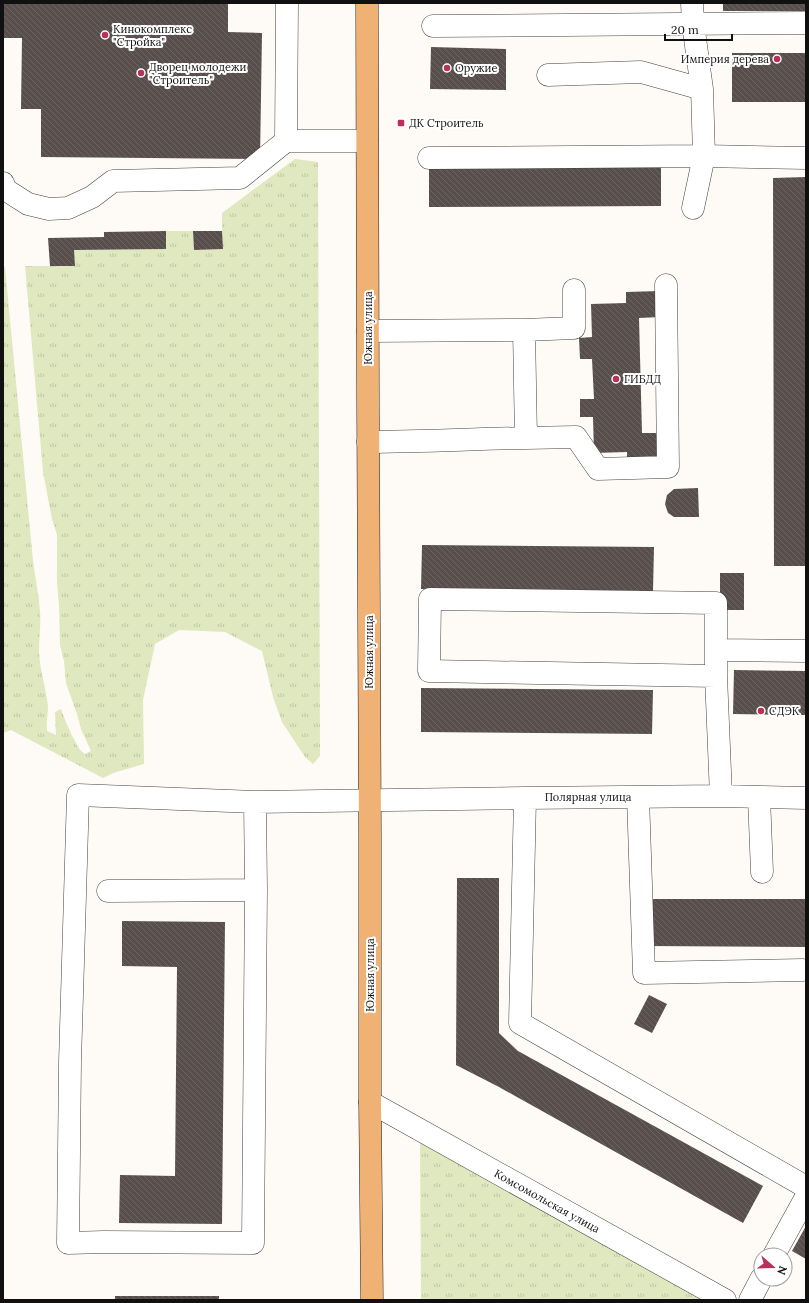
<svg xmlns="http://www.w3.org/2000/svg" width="809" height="1303" font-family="Lora,serif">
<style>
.grass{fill:url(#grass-tufts)}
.building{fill:url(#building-back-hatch)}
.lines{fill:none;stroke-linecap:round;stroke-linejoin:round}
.minor-casing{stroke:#434343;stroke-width:23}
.major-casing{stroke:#212121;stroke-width:23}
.minor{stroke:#fff;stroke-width:22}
.major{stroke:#efb174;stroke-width:22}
.poi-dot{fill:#b8315a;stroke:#fff;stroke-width:1.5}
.labels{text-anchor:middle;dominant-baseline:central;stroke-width:4;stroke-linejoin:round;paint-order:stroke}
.poi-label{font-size:11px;fill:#101010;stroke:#fff;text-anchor:start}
.street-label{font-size:11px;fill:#101010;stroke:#fff}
</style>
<defs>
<pattern id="grass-tufts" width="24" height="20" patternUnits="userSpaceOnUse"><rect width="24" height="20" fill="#dfe8bf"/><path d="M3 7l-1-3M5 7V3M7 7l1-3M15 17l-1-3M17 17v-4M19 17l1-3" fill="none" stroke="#bec6a3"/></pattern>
<pattern id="building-back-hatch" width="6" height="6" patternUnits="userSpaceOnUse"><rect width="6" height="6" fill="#584f4d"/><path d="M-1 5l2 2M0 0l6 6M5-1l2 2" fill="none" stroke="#6b6462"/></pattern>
</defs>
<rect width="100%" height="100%" fill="#fefaf5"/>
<!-- grass -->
<path class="grass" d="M295 159 318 162 320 756 313 764 305 757 282 722 273 697 262 651 225 632 179 630 155 644 143 700 144 764 113 773 103 778 11 730 3 733V266L5 267 33 561C35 578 39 595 40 612 41 626 39 639 39 652 40 671 46 688 48 706 48 715 46 722 47 731L56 735 55 712 61 709C64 718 68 727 72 736 77 743 77 749 85 754L91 751 81 729 77 714 66 683 64 661 60 645 59 605 57 583V535L52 519 43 472 25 266H74V250L166 249V231H193L194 250 222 249V213Z
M420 1137 710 1300H421Z"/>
<!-- building -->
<path class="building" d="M3 3H228V32L262 33 260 159 41 157V109H21L22 38H3Z
M723 3H806V11H723Z
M431 47 506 49V90L430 89Z
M732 53H806V102H732Z
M661 163V206L429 207V165Z
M806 177V566H774L773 178Z
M166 231V249L74 250 75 266H50L48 238 104 237V232Z
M193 231H222L223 249 194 250Z
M659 291 660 317 639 318 642 433H660L661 462 627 463V452L594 453 593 417H580V399H594L592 359H580L579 338 592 337 591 304 626 303V292Z
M698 488 699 517H674L668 513 665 504 667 495 674 489Z
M422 545 654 547 653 591 421 589Z
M720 573H744V610H720Z
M734 670 806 671V715L733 714Z
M421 688 653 690 652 734 421 732Z
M457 878H499V1033L518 1051 763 1186 743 1223 499 1087 456 1065Z
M647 899H806V947L648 946Z
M122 921 225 922 222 1224 119 1223 120 1175 175 1176 177 967 122 966Z
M649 995 667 1004 652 1033 634 1024Z
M806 1226V1259L792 1251Z
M115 1296H219V1300H115Z"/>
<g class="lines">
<!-- minor casing -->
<g class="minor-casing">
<path id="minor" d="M692 3 693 24 702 89 704 156 806 158
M433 26 806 23
M548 75 641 72 702 89
M286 141H367
M429 158 704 156 693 208
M3 183 6 190 28 204 49 209 68 208 92 197 113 181 240 178 286 141 287 3
M524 330 574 328V290
M368 331 524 330 526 438C473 439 421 442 368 442
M526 438 576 437 598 469 668 467 666 285
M716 676 429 671 430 599 716 603V650
M721 796 716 676V650L806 651
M638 797 644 973 803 970
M759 797 762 872
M525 798 520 1023 806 1187
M255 802 256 890 253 1243 104 1242 68 1243 70 1062 78 795 255 802 525 798 721 796 806 798
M108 891 256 890
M370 1102 725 1300
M774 1255 806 1197
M750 1300 761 1279"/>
</g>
<!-- major casing -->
<g class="major-casing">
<path id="major" d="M367 3 368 402 370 835V1102L372 1300"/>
</g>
<!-- minor -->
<use href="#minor" class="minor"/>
<!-- major -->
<use href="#major" class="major"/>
</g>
<!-- markers -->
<g class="poi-dot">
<circle cx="105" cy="35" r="4"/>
<circle cx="777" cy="59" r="4"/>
<circle cx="447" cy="68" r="4"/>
<circle cx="141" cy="73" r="4"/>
<rect x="397" y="119" width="8" height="8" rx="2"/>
<circle cx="616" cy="379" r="4"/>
<circle cx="761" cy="711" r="4"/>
</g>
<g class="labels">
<!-- poi labels -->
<g class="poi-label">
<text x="113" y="29">Кинокомплекс<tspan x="113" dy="13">"Стройка"</tspan></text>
<text x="769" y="59" text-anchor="end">Империя дерева</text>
<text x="149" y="67">Дворец молодежи<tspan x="149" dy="13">"Строитель"</tspan></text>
<text x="455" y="68">Оружие</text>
<text x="409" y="123">ДК Строитель</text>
<text x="624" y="379">ГИБДД</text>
<text x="769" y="711">СДЭК</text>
</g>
<!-- street labels -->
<g class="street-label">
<text transform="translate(368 328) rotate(-90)">Южная улица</text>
<text transform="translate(369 652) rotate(-90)">Южная улица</text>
<text x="588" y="797">Полярная улица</text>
<text transform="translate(370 975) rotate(-90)">Южная улица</text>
<text transform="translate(547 1201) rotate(29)">Комсомольская улица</text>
</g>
</g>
<!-- border -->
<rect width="809" height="1303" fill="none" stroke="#101010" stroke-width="8"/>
<!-- north arrow -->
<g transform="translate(773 1267) rotate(110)"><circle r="19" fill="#ffffff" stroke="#9f9f9f"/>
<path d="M0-3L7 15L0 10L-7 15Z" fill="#b8315a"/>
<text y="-6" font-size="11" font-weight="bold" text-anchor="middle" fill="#101010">N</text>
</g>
<!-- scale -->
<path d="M665 34v6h67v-6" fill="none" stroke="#101010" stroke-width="2"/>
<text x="671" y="34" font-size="12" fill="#101010" stroke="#ffffff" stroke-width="3" paint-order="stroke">20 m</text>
</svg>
